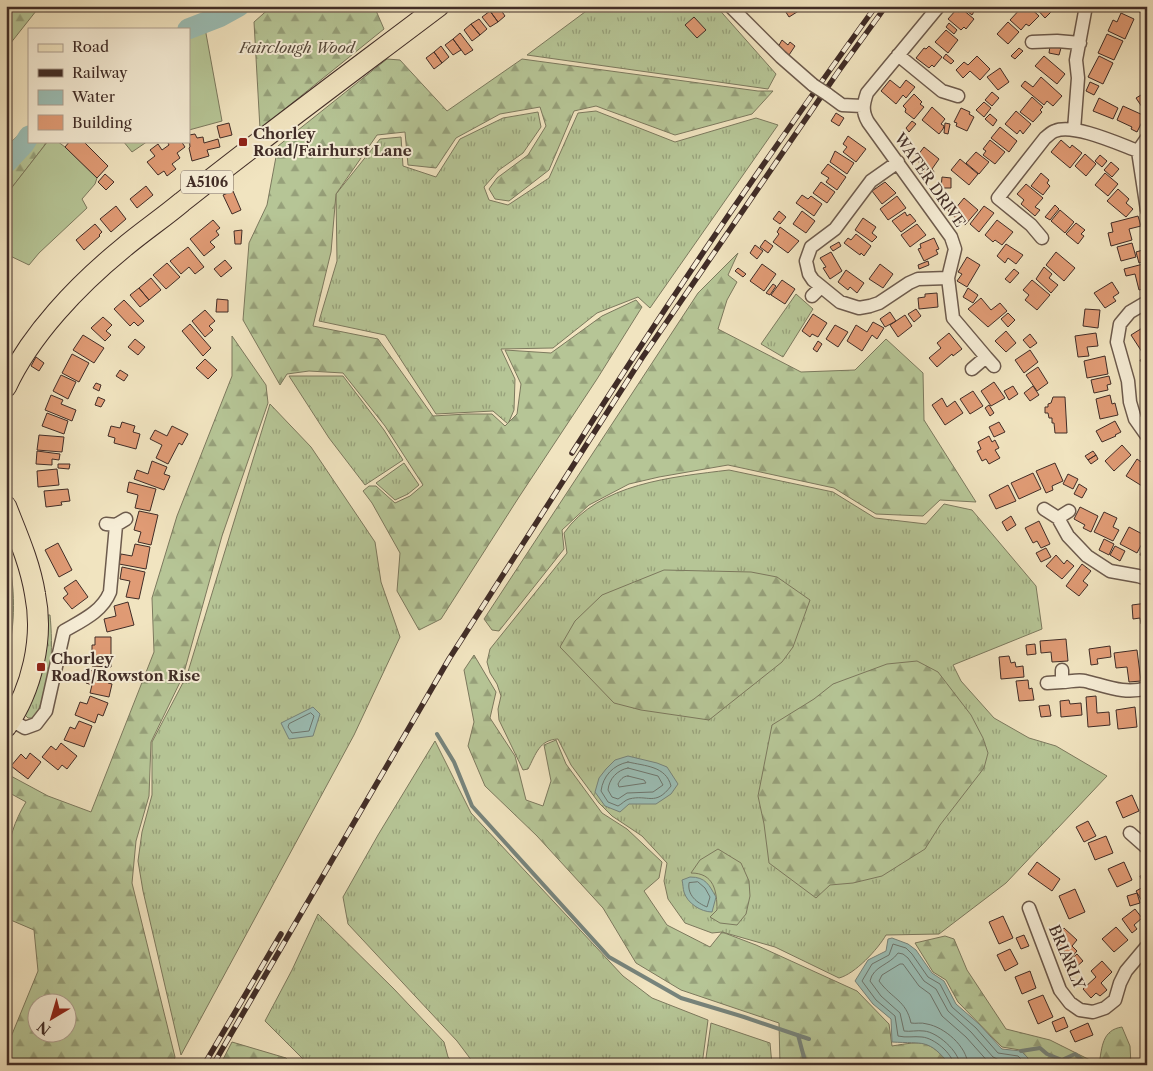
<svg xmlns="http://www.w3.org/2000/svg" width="1153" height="1071" font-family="'Libre Caslon Text',serif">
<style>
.grass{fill:url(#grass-tufts);stroke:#7c795e}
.forest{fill:url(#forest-firs);stroke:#7c795e;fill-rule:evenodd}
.garden{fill:#b6c596;stroke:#7c795e}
.water{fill:#9bbeb5;stroke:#77847c}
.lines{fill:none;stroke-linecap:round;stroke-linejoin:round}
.shore{stroke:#6e766e;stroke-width:1}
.stream{stroke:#77847c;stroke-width:4}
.river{stroke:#9bbeb5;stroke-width:21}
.building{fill:#e09b75;stroke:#412d27}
.street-casing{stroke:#6d5b4d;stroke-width:15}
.primary-casing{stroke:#412d27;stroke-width:22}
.street{stroke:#f6edd6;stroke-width:12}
.primary{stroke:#f1e4c0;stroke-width:20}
.rail-casing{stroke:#412d27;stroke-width:5.5}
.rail{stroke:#f6edd6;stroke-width:4;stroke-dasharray:11;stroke-linecap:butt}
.street-bridge-casing{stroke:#6d5b4d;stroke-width:15;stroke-linecap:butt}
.street-bridge{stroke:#f6edd6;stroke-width:12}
.poi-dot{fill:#8f2418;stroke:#f6edd6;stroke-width:2}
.labels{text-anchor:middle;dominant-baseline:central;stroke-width:4;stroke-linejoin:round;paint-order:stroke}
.shield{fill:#f6edd6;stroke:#77675c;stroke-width:1}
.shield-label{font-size:14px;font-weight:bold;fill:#412d27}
.park-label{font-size:15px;font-style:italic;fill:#584b3d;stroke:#f6edd6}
.poi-label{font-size:15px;font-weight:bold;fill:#412d27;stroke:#f6edd6;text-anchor:start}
.street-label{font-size:15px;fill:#412d27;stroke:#f6edd6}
</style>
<defs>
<pattern id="grass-tufts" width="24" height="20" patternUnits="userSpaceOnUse" patternTransform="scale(1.25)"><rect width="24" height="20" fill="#b6c596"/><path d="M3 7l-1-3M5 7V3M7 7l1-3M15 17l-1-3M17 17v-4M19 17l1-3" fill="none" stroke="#96a07a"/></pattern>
<pattern id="forest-firs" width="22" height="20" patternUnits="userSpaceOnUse" patternTransform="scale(1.25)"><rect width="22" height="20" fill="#b6c596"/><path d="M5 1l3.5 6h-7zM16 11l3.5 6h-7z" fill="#96a07a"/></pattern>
</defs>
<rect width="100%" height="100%" fill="#f1e4c0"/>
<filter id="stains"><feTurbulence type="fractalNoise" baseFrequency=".004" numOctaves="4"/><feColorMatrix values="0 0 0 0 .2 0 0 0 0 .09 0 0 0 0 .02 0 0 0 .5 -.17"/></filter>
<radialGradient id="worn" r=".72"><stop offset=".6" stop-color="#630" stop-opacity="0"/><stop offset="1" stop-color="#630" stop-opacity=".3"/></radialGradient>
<!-- grass -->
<path class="grass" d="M593 6H716L776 74 768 89 527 55Z
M596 111 675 142 756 118 778 125 650 308 638 297 597 313 553 348 501 349 515 379 514 410 508 424 493 411 436 414 385 335 319 321 337 261 336 194 380 139 401 137 403 166 436 177 460 139 503 118 538 112 541 127 523 153 499 170 484 187 489 200 508 205 549 178 578 113Z
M796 294 813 309 783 357 761 344Z
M289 376H343L384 430 403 460 365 485 329 438Z
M270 404 311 447 375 542 381 582 400 637 354 735 181 1055 143 891 138 861 142 832 152 795V742L187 675Z
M404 463 419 485 408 494 395 500 376 483Z
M729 470 833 492 875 518 926 524 944 504 972 510 1036 586 1042 629 953 665 961 681 994 718 1029 738 1056 746 1107 776 1006 883 939 934 886 935C878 949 855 974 839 978L775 947 722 932 712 933 685 923 668 899 664 881 667 863 642 836 612 816 599 803 571 765 558 739C539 740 536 754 528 769L523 770 499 720 498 709 501 696 497 684 490 673 487 662 490 649 567 553 564 533C599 483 673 477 729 470Z
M48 615H50C53 645 53 694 33 718H28L25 715C40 684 49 651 48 615Z
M435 741 471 813 623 976 652 998 708 1020 702 1065H475L457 1041 348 924 343 897 378 835Z
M318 914 394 989 444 1042 448 1057 454 1065H309L265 1021 292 970Z
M711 1023 770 1043 772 1065H705Z"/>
<!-- forest -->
<path class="forest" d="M6 6H40L6 49Z
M272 6H374L384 29 260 129 254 22Z
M387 59 400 60 447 111 522 59 758 91H773L752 114 675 135 596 106 574 111 549 170 509 201 495 199 489 189 497 178 528 155 546 126 540 107 500 114 456 138 436 168 408 165 405 132 377 135 336 194 331 252 313 326 378 339 433 416 467 414H492L505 426 517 414 521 384 505 350 551 353 602 316 636 300 642 307 597 379 519 497 441 619 419 630 397 591 400 553 372 503 363 491 369 486H376L395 503 410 496 423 485 385 426 343 373 309 371 287 374 280 385 243 320 249 243 267 205 278 146Z
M29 125V141H48L6 195V147Z
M738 253 728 275 737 282 727 300 718 329 801 372 855 370 886 339 923 373 924 420 976 502 940 500 923 516 876 514 834 488 728 465 659 477 629 484 589 505 562 530 564 549 499 631 492 630 484 619 698 293Z
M232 336 266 385 268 403 222 536 183 676 151 742 149 796 136 841 132 883 175 1057 173 1065H6V1049L38 971 34 930 6 918C6 875 2 841 26 802L6 791V776L9 775 48 796 91 812 154 652 152 598 177 516 232 376ZM38 1004H68V1034H38Z
M6 552C16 582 16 629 6 659Z
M664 570 751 572 777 577 810 600 793 647 782 662 709 720 641 710 614 703 560 647 575 621 602 595Z
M474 655 496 692 490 718 515 756 526 800 543 806 551 781 544 745 556 740 566 764 602 813 627 829 662 862 659 878 644 891 667 925 710 947 722 932 756 945 857 991 889 1024 892 1046C923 1041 929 1039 950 1065H780L779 1023 681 990 636 963 603 908 537 836 485 786 468 746 474 722 464 670Z
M917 661 938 672 971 715 983 738 988 753 984 768 940 825 925 849 882 876 853 883 830 885 816 898 769 863 764 824 758 796 772 725 814 699 833 684 887 664Z
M718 849 741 863 749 881 750 896 746 914 737 925 720 923 710 917 717 910C717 891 714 873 691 873L700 860Z
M945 936 954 939 967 970 1006 1029 1050 1040 1092 1061 1095 1065H1027L1029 1060 1020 1050 1002 1047 958 1002 946 980 933 972 915 943Z
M1122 1027 1130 1046 1131 1065H1099C1102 1047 1102 1030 1122 1027Z
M232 1042 286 1058 293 1065H220Z"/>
<!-- garden -->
<path class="garden" d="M205 28 222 121 189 130V35Z
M48 141H57L65 147 97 178 95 184 82 199 87 208 39 253 29 265 6 254 9 242 6 239V195Z
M123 141H148L132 152Z"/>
<!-- water -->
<path class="water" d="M313 707 320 714 313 736 289 739 281 723Z
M628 756 657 763 667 767 678 784 671 794 656 804H629L620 812 605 806 595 792 599 778 606 769 615 760Z
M690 877C706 877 709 885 716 897L712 912C701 912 687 903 684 892 683 889 683 884 682 880Z
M892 938 908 944 916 950 932 973 944 981 956 1004 979 1024 1002 1049 1021 1051 1028 1058 1026 1065H950C928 1038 924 1044 892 1042L891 1019 873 1004 855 981 868 960 886 951 888 939Z"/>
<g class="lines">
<!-- shore -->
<path class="shore" d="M311 713 314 716 309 731 292 733 288 727 289 724Z
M628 762C645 766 666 766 671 786 655 807 648 794 629 799 625 800 622 804 618 806L608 802 601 791C603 776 613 765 628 762Z
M628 768 658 776 663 785 653 792 627 793 618 799 612 797 608 790C609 779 617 770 628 768Z
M628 776 644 780 646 783 619 787 618 784C620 780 623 776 628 776Z
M698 882 705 888 710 897 707 907C697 903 687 895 689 883Z
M954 1065C952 1053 934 1038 922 1037 914 1036 906 1038 898 1036L895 1016 876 1000 862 981 872 964 889 955 893 944 906 948 912 954 928 977 940 984 952 1007 976 1028 998 1053 1018 1056 1022 1060 1021 1065
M960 1065C959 1051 937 1032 924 1031 917 1030 910 1032 904 1031L900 1013 881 996 870 981C873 966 890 965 898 953L903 954 908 958 924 981 936 989 948 1011 971 1032 993 1057 999 1060 1013 1062 1015 1065
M968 1065C967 1046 944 1027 927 1024 921 1022 916 1024 911 1023 906 1000 892 999 879 981L882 975 900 964H903L919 986 930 994 942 1016 966 1037 991 1065"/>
<!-- stream -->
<path class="stream" d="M437 734 454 762 472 806 609 957 681 998 744 1017 809 1039
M798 1035 806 1065
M1021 1051 1040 1048 1047 1054 1062 1060 1075 1054 1088 1065"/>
<!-- river -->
<path class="river" d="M188 29 219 17 239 6
M6 163 24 144 29 136"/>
</g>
<!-- building -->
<path class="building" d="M496 6H498L505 16 498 22 490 11Z
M504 6H516V7L509 12Z
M782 6H805V7L789 17Z
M964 6H970L975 10 972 15 963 8Z
M1023 6H1028L1039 16 1029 26 1026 24 1021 30 1010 20Z
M1034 6H1057L1045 18Z
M1140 6H1147V13L1139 12Z
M962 9 974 19 966 29 964 27 961 30 948 19 956 10 959 12Z
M490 11 498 22 490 27 482 17Z
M1121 13 1134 19 1125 39 1108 31 1113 20 1117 22Z
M694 17 706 30 697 38 685 25Z
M479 19 487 29 480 35 471 24Z
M1008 22 1019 32 1008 44 997 34Z
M949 23 957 30 954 34 946 27Z
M471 24 480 35 472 41 464 30Z
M946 30 958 40 948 53 935 42Z
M460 33 473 50 465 55 453 39Z
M1107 34 1123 41 1114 60 1098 53Z
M453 39 461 50 453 55 445 45Z
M782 40 788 45 790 42 795 46 789 55 778 47Z
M441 46 449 57 442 63 434 52Z
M929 46 942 57 934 67 932 65 929 68 916 58 924 48 926 49Z
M1050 46 1061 48 1059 55 1049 53Z
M1019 48 1023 51 1015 59 1011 56Z
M434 52 442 63 434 69 426 58Z
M946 54 954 61 951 64 943 58Z
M977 56 990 69 980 80 970 71 963 78 956 70 964 62 968 65Z
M1044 56 1065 74 1057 84 1035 66Z
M1099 56 1113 63 1103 84 1088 77Z
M1000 68 1009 82 998 90 987 77Z
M1041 77 1062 96 1053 106 1047 101 1044 105 1021 86 1025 81 1033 87Z
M890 80 900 88 906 80 915 87 906 98 903 95 896 104 881 91Z
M1090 82 1099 86 1094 95 1086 91Z
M992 92 999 98 992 106 985 100Z
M1146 92 1147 104 1142 107 1136 98Z
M914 94 922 102 920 104 924 107 914 119 905 112 906 109 903 106Z
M1032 97 1043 107 1040 110 1042 112 1033 122 1020 112Z
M1099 98 1118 108 1113 119 1093 111Z
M984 102 991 108 984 117 976 110Z
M1123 106 1145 116 1137 132 1131 129 1132 127 1117 120Z
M932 107 945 119 941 124 944 126 943 129 939 134 922 120Z
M961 108 970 112 969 114 974 117 967 131 956 126 957 123 954 122Z
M1016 111 1031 124 1023 134 1020 130 1017 134 1005 124Z
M836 113 844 118 839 126 831 121Z
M990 114 997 120 993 126 985 119Z
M912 121 916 124 909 132 906 128Z
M229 123 232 135 220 138 217 126Z
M945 123 950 124 948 134 944 133Z
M1000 127 1017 141 1009 152 991 138Z
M195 134 197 138 203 137 204 143 218 139 220 147 207 150 209 156 192 161 189 148 190 147 189 135Z
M848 136 866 149 856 162 843 152 847 147 843 144Z
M990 140 1005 152 995 164 983 155 986 151 983 149Z
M1061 140 1070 148 1072 145 1082 153 1070 168 1051 152Z
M70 141H83L108 166 97 178 65 147Z
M167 141H181L185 147 177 153 180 158 172 164 176 169 167 176 164 171 158 175 147 162 155 156 150 150 158 144 162 150 169 145Z
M924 147 939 159 932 169 934 172 927 181 919 174 925 167 915 159Z
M835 151 854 163 847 174 830 162Z
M976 152 989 162 979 174 966 163Z
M1085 154 1096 164 1086 176 1075 166Z
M1100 155 1107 161 1102 167 1095 161Z
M960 159 978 174 969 185 951 170Z
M1111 162 1119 169 1112 177 1104 170Z
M828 164 846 177 837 190 826 182 829 178 821 173Z
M1041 173 1049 180 1047 183 1050 186 1043 195 1031 186Z
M1105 173 1118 184 1108 196 1095 185Z
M105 174 114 182 106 190 98 182Z
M942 177 951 178V188H941Z
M821 182 835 192 827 203 813 193Z
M885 182 896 193 882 204 872 191Z
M1026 184 1043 198 1035 207 1040 210 1035 216 1021 204 1024 200 1017 194Z
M146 186 153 195 137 208 130 199Z
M1118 189 1129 199 1126 203 1133 209 1126 217 1107 201Z
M233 191 241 210 232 214 223 195Z
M802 195 808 199 811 196 822 204 814 216 796 203Z
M897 196 906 208 888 220 880 209Z
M964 198 978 210 965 225 960 221 963 217 960 215 957 219 948 211 952 206 955 209Z
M1055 205 1059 209 1050 220 1045 217Z
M116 206 126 219 111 232 100 219Z
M984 206 994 213 979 232 970 224Z
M1060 210 1074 222 1065 233 1051 221Z
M779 211 786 217 780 224 773 219Z
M802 211 815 221 806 233 793 224Z
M905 212 907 216 910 214 916 221 901 232 892 221Z
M1138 216 1141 226 1129 229 1132 240 1111 246 1108 233 1113 232 1111 223Z
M863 218 876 227 872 233 877 237 872 242 855 230Z
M213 220 220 228 216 231 219 235 210 242 215 247 204 256 190 239Z
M997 220 1013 232 1002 245 995 240 993 242 985 235Z
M1076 223 1085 230 1081 234 1084 236 1078 244 1066 234Z
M95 224 102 232 99 235 100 236 84 250 76 240Z
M917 224 926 235 910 247 901 235Z
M780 227 799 241 788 253 773 242 779 234 777 232Z
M242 230 241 244H235L234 231Z
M856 234 871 246 864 256 861 253 860 255 844 243 848 238 851 240Z
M934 238 939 249 936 250 938 254 924 261 918 249 921 248 920 244Z
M765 240 773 246 768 253 760 247Z
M839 242 841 246 833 251 830 247Z
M1132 243 1136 257 1121 261 1117 247Z
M1006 244 1023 255 1016 264 1008 258 1005 263 997 256Z
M755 245 763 251 757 259 750 253Z
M188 247 204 267 195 274 189 267 181 274 170 261Z
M1146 249 1147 260 1139 263 1136 252Z
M831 252 842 271 830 279 823 268 826 267 820 258Z
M1056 252 1075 268 1064 281 1046 265Z
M967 257 980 265 967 287 957 281 962 274 958 272Z
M225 260 232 268 221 277 214 269Z
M928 261 929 265 919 269 918 265Z
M167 263 180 277 166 289 153 275Z
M1147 263V288L1139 290 1135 274 1126 276 1124 269Z
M762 264 776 274 764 291 750 281Z
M880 264 893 274 883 288 869 279Z
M1044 267 1052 274 1049 278 1058 285 1051 293 1036 279Z
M738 268 746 274 743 277 735 271Z
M1014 269 1019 273 1010 283 1005 279Z
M846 270 864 283 857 293 850 287 848 290 838 282Z
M151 278 161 290 149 300 139 288Z
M782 280 795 289 785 304 771 295Z
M1032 280 1050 295 1037 310 1025 300 1029 295 1023 290Z
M1112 282 1119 293 1113 297 1116 301 1105 308 1094 293Z
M773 284 776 286 770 295 766 293Z
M139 288 149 300 140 307 130 295Z
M968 288 978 295 973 303 963 297Z
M937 293 938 307 919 309 918 298 925 297V294Z
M981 298 991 310 1000 303 1007 311 988 327 968 309Z
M217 299 228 300V312H216Z
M124 300 144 321 138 326 134 322 130 326 114 309Z
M916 309 921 316 914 322 908 314Z
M1085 309 1100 310 1098 328 1083 326Z
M205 310 215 321 209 326 213 330 205 337 192 321Z
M890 312 896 321 885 327 880 319Z
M1008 313 1015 320 1008 327 1001 319Z
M813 314 827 323 818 337 812 334 810 337 802 331Z
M905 315 912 326 898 337 890 325Z
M103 317 112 325 106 331 111 335 105 341 91 328Z
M873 322 884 328 877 339 872 335 862 351 847 341 856 325 867 332Z
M190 324 211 348 203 356 182 331Z
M835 325 848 332 838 347 826 339Z
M1147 325V349L1142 352 1131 335Z
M1006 331 1016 343 1006 352 995 341Z
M949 333 962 349 953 356 952 354 937 367 929 358 941 348 937 343Z
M1096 333 1098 346 1087 347 1089 356 1078 357 1075 336Z
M1030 334 1037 343 1030 348 1023 340Z
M83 335 104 348 94 363 73 350Z
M135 339 145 347 138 355 128 347Z
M818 341 822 344 817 352 813 349Z
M1030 350 1038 362 1024 373 1015 360Z
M72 354 89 363 79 382 62 373Z
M1105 356 1108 374 1087 378 1084 361Z
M1147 356V368H1145L1140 360Z
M36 357 44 363 39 371 31 366Z
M205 359 217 370 208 379 196 368Z
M1038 367 1048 383 1037 391 1026 375Z
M120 370 128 375 124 381 116 376Z
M61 375 76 382 68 399 53 391Z
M1109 376 1111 384 1107 385 1108 390 1094 393 1091 380Z
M994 382 1005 398 991 406 981 391Z
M96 383 101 385 99 391 93 388Z
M1013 386 1018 394 1009 400 1004 391Z
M1033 386 1039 395 1030 401 1024 393Z
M973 391 983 406 970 414 960 399Z
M51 395 63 400 61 404 76 410 72 421 45 410Z
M1110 395 1112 404 1115 403 1118 415 1100 419 1096 399Z
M98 397 105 400 101 407 95 405Z
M1053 397H1065L1067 433H1055L1054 423H1052V418H1049L1048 413H1045V407H1048V404L1051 403Z
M942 398 947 407 955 401 963 413 945 425 932 405Z
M989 405 994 413 990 416 985 408Z
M47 413 68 421 64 434 42 426Z
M1115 421 1121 432 1115 435 1116 436 1102 442 1096 431Z
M122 422 135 426 133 432 140 434 136 449 114 443 115 438 108 436 111 426 120 428Z
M999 422 1005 432 994 437 989 427Z
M172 426 188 434 182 445 179 443 168 464 156 458 162 445 150 439 155 430 167 436Z
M39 435 64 437 62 452 37 450Z
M989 436 992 442 995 440 999 448 995 450 1000 458 989 464 986 459 982 461 977 451 981 449 978 442Z
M1122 445 1131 455 1114 471 1105 461Z
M37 451 60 454 59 460 52 459V465L36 464Z
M1093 451 1096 455 1088 460 1085 456Z
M1096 455 1098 459 1091 464 1088 460Z
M1137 459 1147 466V478L1142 486 1126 476Z
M152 461 167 467 164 474 170 476 164 490 134 479 137 470 148 474Z
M1055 463 1063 481 1052 486 1053 490 1046 493 1036 471Z
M58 464H70L69 469 58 468Z
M57 469 59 485 38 487 37 471Z
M1033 473 1041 489 1019 499 1011 483Z
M1068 474 1078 479 1073 489 1063 484Z
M129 482 156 489 150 511 135 508 138 495 127 492Z
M1079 484 1087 489 1082 498 1074 494Z
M1008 485 1016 501 996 509 989 495Z
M68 489 70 501 61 502 62 505 46 507 44 491Z
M1080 507 1098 516 1091 532 1083 528 1085 525 1074 519Z
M139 511 158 515 151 545 138 542 141 532 134 530Z
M1104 512 1117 518 1113 527 1119 530 1113 541 1094 532Z
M1011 516 1016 525 1007 531 1002 522Z
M1039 521 1050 544 1041 548 1037 541 1033 543 1025 528Z
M1129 527 1146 536 1137 553 1120 544Z
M1104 539 1114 544 1109 555 1099 550Z
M1147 541V558L1140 555Z
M58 543 72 570 59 577 45 550Z
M135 544 150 547 146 569 119 564 121 554 132 556Z
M1115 546 1125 551 1120 561 1110 555Z
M1046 548 1051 557 1041 562 1036 553Z
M1056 555 1064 564 1067 560 1074 566 1062 579 1046 566Z
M1082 564 1091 571 1083 581 1088 585 1079 596 1066 586Z
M122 567 145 572 139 599 126 597 130 581 120 579Z
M76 580 88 597 72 609 63 598 68 594 64 588Z
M128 602 134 625 107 632 104 619 116 616 114 606Z
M1147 603V624H1141L1140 618 1133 619 1132 605Z
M95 637H111V667L92 666V645H95Z
M1066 639 1068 661 1052 662 1051 652 1041 653 1040 641Z
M1035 644 1036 654 1027 655 1026 645Z
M1110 646 1111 657 1097 659 1098 664 1091 665 1089 649Z
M1137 650 1141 681 1129 682 1127 667 1116 668 1114 653Z
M1009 656 1011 663 1015 662 1016 667 1023 666 1024 677 1001 679 999 657Z
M89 670 110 675 108 683 112 684 109 697 90 693 92 685 86 683Z
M1028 680 1029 689 1032 688 1034 700 1019 701 1016 681Z
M90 696 108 703 103 716 98 714 95 723 75 715 80 702 87 704Z
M1096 696 1097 713 1109 712 1110 725 1088 727 1086 697Z
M1069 700 1070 704 1081 703 1082 715 1061 717 1060 701Z
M1049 705 1051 716 1041 717 1039 706Z
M1135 707 1137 727 1118 729 1116 710Z
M79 721 92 726 84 747 64 740 70 727 75 729Z
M61 743 77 756 67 769 62 765 58 770 42 757 51 746 56 750Z
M30 753 41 762 28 779 11 766 21 754 26 759Z
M1132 795 1139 811 1123 818 1116 802Z
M1147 809V819L1145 820 1141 812Z
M1088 821 1096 836 1084 842 1076 827Z
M1106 836 1113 853 1095 860 1088 843Z
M1037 862 1060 879 1052 891 1028 874Z
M1124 862 1132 880 1117 887 1108 869Z
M1147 873V885L1144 886 1140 876Z
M1145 886 1147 890V899L1142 901 1136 891Z
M1075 889 1085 912 1069 919 1059 896Z
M1137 893 1140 903 1130 906 1127 896Z
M1135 909 1142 918 1134 925 1137 929 1132 933 1122 919Z
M1003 916 1013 938 999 944 989 922Z
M1116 927 1128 940 1114 952 1102 939Z
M1064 928 1077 940 1072 946 1077 951 1068 961 1062 955 1065 952 1053 940Z
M1024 935 1029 946 1021 949 1016 938Z
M1010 949 1018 964 1005 971 997 955Z
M1077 954 1083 961 1075 968 1069 961Z
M1102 961 1112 972 1101 983 1107 990 1100 996 1096 993 1091 998 1083 989 1096 977 1091 971Z
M1030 971 1036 988 1022 994 1015 977Z
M1043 995 1053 1017 1038 1024 1028 1001Z
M1064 1017 1068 1027 1056 1032 1052 1022Z
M1088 1023 1093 1035 1075 1042 1070 1031Z"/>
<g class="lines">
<!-- street casing -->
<g class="street-casing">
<path id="street" d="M730 6 781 57 813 85
M939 6 867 93C863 105 862 111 868 122L951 237 955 249 948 278 953 318 986 357
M1032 42 1057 41 1080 43
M898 55 942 91 958 96
M827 94 842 105 862 106
M1074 130 1078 78 1076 60 1086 6
M1147 138 1138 151 1147 210
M898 162 871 181 835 229 811 247 806 261 809 274 813 280 840 302 859 308 870 306 879 303 909 283 918 279 948 278
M1042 238 1031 225 998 198 1045 138C1048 136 1051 132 1055 131 1073 123 1119 144 1138 151
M812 296 821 287
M1147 302 1130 312 1120 324 1117 342 1128 381 1130 402 1135 419 1147 436
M972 369 986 357 994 366
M1044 509 1058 518 1068 536 1087 556 1110 571 1138 576 1147 579
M1058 518 1069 511
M106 524 116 525 126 519
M1062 682C1069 682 1078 679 1085 681 1106 686 1125 695 1147 688
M1047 683 1062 682V670
M11 720 25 728 36 724 46 711 64 631C81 621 102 612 110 592L116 525
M1130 833 1147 848
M1029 908 1060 990 1070 1003 1080 1010 1093 1012 1105 1008 1115 1000 1120 983 1126 971 1147 946"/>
</g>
<!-- primary casing -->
<g class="primary-casing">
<path id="primary" d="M6 387C30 335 78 285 122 249 142 232 163 218 182 202 266 135 353 71 439 6
M6 506C17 534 30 563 35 594 44 638 32 690 6 727"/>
</g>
<!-- street -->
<use href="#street" class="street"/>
<!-- primary -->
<use href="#primary" class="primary"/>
<!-- rail casing -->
<g class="rail-casing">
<path id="rail" d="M572 453C668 301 770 152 876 6
M204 1065 281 934
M213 1065 449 659 642 358 838 72 886 6"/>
</g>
<!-- rail -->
<use href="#rail" class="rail"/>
<!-- street-bridge casing -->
<g class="street-bridge-casing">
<path id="street-bridge" d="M813 85 827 94"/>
</g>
<!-- street-bridge -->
<use href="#street-bridge" class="street-bridge"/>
</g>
<!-- markers -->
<g class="poi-dot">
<rect x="238" y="137" width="10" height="10" rx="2.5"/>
<rect x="36" y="662" width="10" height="10" rx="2.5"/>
</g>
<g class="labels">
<!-- shield labels -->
<rect class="shield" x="181" y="170.5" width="52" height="23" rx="4"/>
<g class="shield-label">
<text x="207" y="182">A5106</text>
</g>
<!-- park labels -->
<g class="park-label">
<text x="297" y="47">Fairclough Wood</text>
</g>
<!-- poi labels -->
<g class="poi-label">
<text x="253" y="133">Chorley<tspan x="253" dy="17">Road/Fairhurst Lane</tspan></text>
<text x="51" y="658">Chorley<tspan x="51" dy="17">Road/Rowston Rise</tspan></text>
</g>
<!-- street labels -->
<g class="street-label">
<text transform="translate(930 180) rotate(55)">WATER DRIVE</text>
<text transform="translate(1067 957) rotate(67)">BRIARLY</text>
</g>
</g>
<!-- margin -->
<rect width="1153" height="1071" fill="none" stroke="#f1e4c0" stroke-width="25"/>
<rect x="8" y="8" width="1138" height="1056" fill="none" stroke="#412d27" stroke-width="2.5"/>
<rect x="12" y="12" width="1128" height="1046" fill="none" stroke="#412d27"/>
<!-- legend -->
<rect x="28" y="28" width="162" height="115" fill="#f6edd6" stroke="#aea090"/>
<rect x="38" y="44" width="25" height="8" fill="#f1e4c0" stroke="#aea090"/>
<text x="72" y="52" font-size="15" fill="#412d27">Road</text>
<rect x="38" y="69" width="25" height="8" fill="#412d27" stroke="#aea090"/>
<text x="72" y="78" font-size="15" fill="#412d27">Railway</text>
<rect x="38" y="90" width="25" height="15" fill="#9bbeb5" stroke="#aea090"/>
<text x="72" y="102" font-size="15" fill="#412d27">Water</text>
<rect x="38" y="115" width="25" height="15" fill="#e09b75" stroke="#aea090"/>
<text x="72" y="128" font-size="15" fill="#412d27">Building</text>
<!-- north arrow -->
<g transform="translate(52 1018) rotate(218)"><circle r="24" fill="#f6edd6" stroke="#aea090"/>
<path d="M0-4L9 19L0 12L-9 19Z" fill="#8f2418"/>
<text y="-8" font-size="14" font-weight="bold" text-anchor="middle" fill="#412d27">N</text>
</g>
<rect width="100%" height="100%" filter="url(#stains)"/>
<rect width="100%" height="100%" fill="url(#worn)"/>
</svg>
